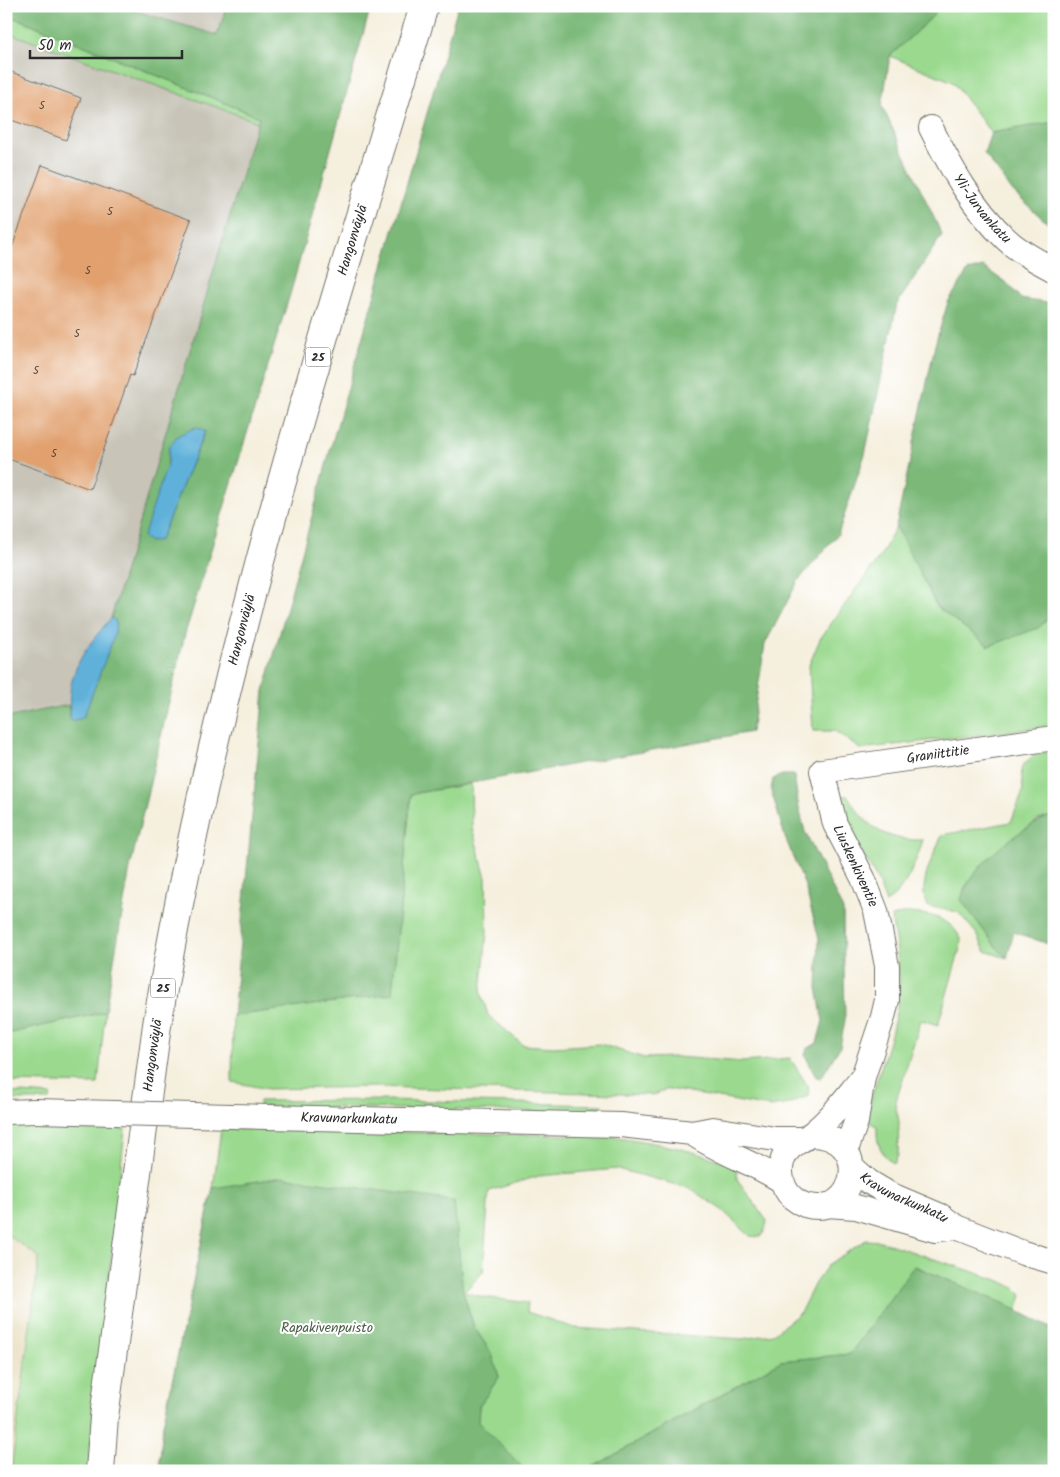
<svg xmlns="http://www.w3.org/2000/svg" width="1060" height="1477" font-family="Kalam,sans-serif">
<style>
.built{fill:#e7daba}
.industrial{fill:#c8c4b8}
.green{fill:#9ad98e;stroke:#62825c;fill-rule:evenodd}
.forest{fill:#7bb979;stroke:#537252;fill-rule:evenodd}
.water{fill:#5eb1da;stroke:#446e82}
.building{fill:#e1a06e}
.lines{fill:none;stroke-linecap:round;stroke-linejoin:round}
.minor-casing{stroke:#727069;stroke-width:26}
.highway-casing{stroke:#727069;stroke-width:30}
.minor{stroke:#fff;stroke-width:24}
.highway{stroke:#fff;stroke-width:28}
.minor-bridge-casing{stroke:#727069;stroke-width:26;stroke-linecap:butt}
.minor-bridge{stroke:#fff;stroke-width:24}
.labels{text-anchor:middle;dominant-baseline:central;stroke-width:4;stroke-linejoin:round;paint-order:stroke}
.number-label{font-size:11px;fill:#58483c}
.shield{fill:#fff;stroke:#6b6b6b;stroke-width:1}
.shield-label{font-size:12px;font-weight:bold;fill:#2b2b2b}
.street-label{font-size:14px;fill:#2b2b2b;stroke:#fff}
.park-label{font-size:14px;fill:#4c5f49;stroke:#fff}
</style>
<rect width="100%" height="100%" fill="#fff"/>
<filter id="ink" filterUnits="userSpaceOnUse"><feTurbulence type="fractalNoise" baseFrequency=".02" numOctaves="2"/><feDisplacementMap in="SourceGraphic" scale="10" xChannelSelector="R" yChannelSelector="G"/><feConvolveMatrix kernelMatrix="1 2 1 2 8 2 1 2 1" color-interpolation-filters="sRGB"/></filter>
<filter id="wash" filterUnits="userSpaceOnUse"><feTurbulence type="fractalNoise" baseFrequency=".0096" numOctaves="4" result="noise"/><feDisplacementMap in="SourceGraphic" scale="20" xChannelSelector="R" yChannelSelector="G"/><feGaussianBlur stdDeviation="1.12" result="paint"/><feColorMatrix in="noise" values="0 0 0 0 0 0 0 0 0 0 0 0 0 0 0 0 0 1.4 0 .05"/><feComposite in="paint" operator="in"/></filter>
<g filter="url(#wash)">
<rect width="100%" height="100%" fill="#f5efdd"/>
<!-- built -->
<path class="built" d="M6 1234 39 1257 11 1471H6Z"/>
<!-- industrial -->
<path class="industrial" d="M6 6H26L259 117 111 618 74 730 6 723Z
M119 6H227L217 35Z"/>
<!-- green -->
<path class="green" d="M937 6H1054V122L991 133 953 82 890 56 933 16Z
M6 16 21 20 259 117 258 122 6 32Z
M896 526 937 607 1038 628 1054 613V726L860 749 835 731H813L809 665 820 639 883 552Z
M1054 751V815L1038 820 990 857 964 888 962 900 996 947 1007 958 985 951 977 934 958 912 927 906C917 884 934 856 942 835L1011 822 1023 792 1021 767 1035 754Z
M471 784 472 828 486 878 487 933 481 993 488 1015 523 1045 554 1047 600 1044 644 1058 676 1057 744 1062 790 1058 809 1088 808 1096 788 1104 770 1107 668 1089 654 1095 376 1087 268 1089 232 1082 233 1016 391 994 411 794Z
M840 796H848C866 828 886 841 923 840 915 865 907 887 886 903L877 879 845 822Z
M906 913C930 914 951 917 962 941L938 1025 921 1020 895 1104 899 1121 898 1155 894 1164C881 1154 876 1144 877 1127L865 1119C875 1082 890 1046 897 1008 902 978 897 947 891 917Z
M105 1012 98 1084 6 1082V1034Z
M6 1092 51 1095 50 1100H6Z
M385 1100 603 1105V1113L259 1106V1101Z
M6 1123 125 1129 88 1471H11L39 1257 6 1234Z
M221 1129 610 1136C654 1142 696 1150 737 1167V1179L767 1221 764 1232 760 1237 750 1236 722 1210 689 1188 617 1169 539 1176 489 1191 483 1272 464 1292 483 1297 528 1303 527 1312 575 1328 742 1339 773 1334 800 1313 815 1283 829 1264 866 1240 880 1241 1001 1281 1015 1288 1022 1295 1017 1311 1054 1330 987 1297 915 1266 850 1354 781 1361 586 1471H159L163 1425 213 1188ZM464 1295 474 1327 492 1354 499 1377 479 1406 478 1418Z"/>
<!-- forest -->
<path class="forest" d="M6 6H119L217 35 227 6H371L291 291 185 634 130 868 105 1012 6 1034V718L68 705 71 720 83 718 116 622 111 618 259 117 21 20 6 16ZM205 431V432L160 540 169 447Z
M458 6H937L933 16 890 56 882 106 942 235 897 304 865 454 838 534 798 581 765 644 751 732 411 794 392 994 233 1016 264 691 334 436Z
M1054 122V229L1013 192 984 153 991 133Z
M983 267 1008 284 1021 299 1054 304V613L1038 628 989 646 937 607 896 526 935 345 948 302 968 271Z
M782 775H794L798 803 805 832 843 910 845 1020 840 1047 821 1078 816 1077 805 1055 807 1049 817 1043 823 1021 817 988 819 939 805 886 785 837 771 790 773 779Z
M1054 815V946L1014 932 1007 958 996 947 961 900C968 868 1023 824 1054 815Z
M283 1177 454 1201 463 1292 474 1327 492 1354 499 1377 479 1406 478 1422 526 1471H159L163 1425 213 1188Z
M914 1266 1003 1303 1054 1330V1471H586L781 1361 850 1354Z"/>
<!-- water -->
<path class="water" d="M196 427 205 431 160 540 150 542 143 537 168 462 169 447 177 436Z
M111 618 116 621 115 634 83 718 71 721C64 675 82 652 111 618Z"/>
<g id="blocks">
<!-- building -->
<path class="building" d="M6 70 81 98 66 140 6 118Z
M42 165 191 220 133 376 130 375 90 489 6 458V264Z"/>
</g>
</g>
<g filter="url(#ink)">
<use href="#blocks" fill-opacity="0" stroke="#727069" stroke-width="1"/>
<g class="lines">
<!-- minor casing -->
<g class="minor-casing">
<g id="minor">
<path id="s1" d="M931 128C951 168 973 208 1006 239 1019 252 1038 261 1054 270"/>
<path d="M6 1112 36 1111"/>
<path id="s2" d="M268 1117 621 1125 692 1133 713 1129 775 1139H799"/>
<path d="M692 1133C720 1153 753 1162 782 1181"/>
<path d="M810 1135C874 1134 858 1221 805 1205 797 1202 789 1196 785 1188 780 1178 779 1165 785 1155 791 1143 801 1142 811 1134 831 1119 847 1096 863 1077"/>
<path id="s3" d="M846 1150 856 1122 863 1077 883 1017 887 1000V966L876 911 863 878 835 824 822 771 1054 738"/>
<path id="s4" d="M852 1167 869 1182 889 1194 941 1216 956 1227 1023 1253 1054 1262"/>
<path d="M827 1205 856 1207 935 1230 956 1227"/>
</g>
</g>
<!-- highway casing -->
<g class="highway-casing">
<g id="highway">
<path id="s5" d="M100 1471 104 1417 157 1025C214 678 322 342 424 6"/>
</g>
</g>
<!-- minor -->
<use href="#minor" class="minor"/>
<!-- highway -->
<use href="#highway" class="highway"/>
<!-- minor-bridge casing -->
<g class="minor-bridge-casing">
<path id="minor-bridge" d="M36 1111 268 1117"/>
</g>
<!-- minor-bridge -->
<use href="#minor-bridge" class="minor-bridge"/>
</g>
</g>
<g class="labels">
<!-- number labels -->
<g class="number-label">
<text x="42" y="106">5</text>
<text x="110" y="212">5</text>
<text x="88" y="271">5</text>
<text x="77" y="334">5</text>
<text x="36" y="371">5</text>
<text x="54" y="454">5</text>
</g>
<!-- shield labels -->
<g class="shield">
<rect x="305.5" y="347.5" width="25" height="19" rx="4"/>
<rect x="150.5" y="978.5" width="25" height="19" rx="4"/>
</g>
<g class="shield-label">
<text x="318" y="357">25</text>
<text x="163" y="988">25</text>
</g>
<!-- street labels -->
<g class="street-label">
<text stroke="none"><textPath href="#s1" startOffset="96">Yli-Jurvankatu</textPath></text>
<text stroke="none"><textPath href="#s5" startOffset="1259">Hangonväylä</textPath></text>
<text stroke="none"><textPath href="#s5" startOffset="854">Hangonväylä</textPath></text>
<text stroke="none"><textPath href="#s3" startOffset="514">Graniittitie</textPath></text>
<text transform="translate(855 866) rotate(65)">Liuskenkiventie</text>
<text stroke="none"><textPath href="#s5" startOffset="419">Hangonväylä</textPath></text>
<text stroke="none"><textPath href="#s2" startOffset="81">Kravunarkunkatu</textPath></text>
<text stroke="none"><textPath href="#s4" startOffset="61">Kravunarkunkatu</textPath></text>
</g>
<!-- park labels -->
<g class="park-label">
<text x="327" y="1328">Rapakivenpuisto</text>
</g>
</g>
<!-- margin -->
<rect width="1060" height="1477" fill="none" stroke="#fff" stroke-width="25"/>
<!-- scale -->
<path d="M30 50v8h152v-8" fill="none" stroke="#2b2b2b" stroke-width="2.5"/>
<text x="38" y="50" font-size="15" fill="#2b2b2b" stroke="#ffffff" stroke-width="4" paint-order="stroke">50 m</text>
</svg>
